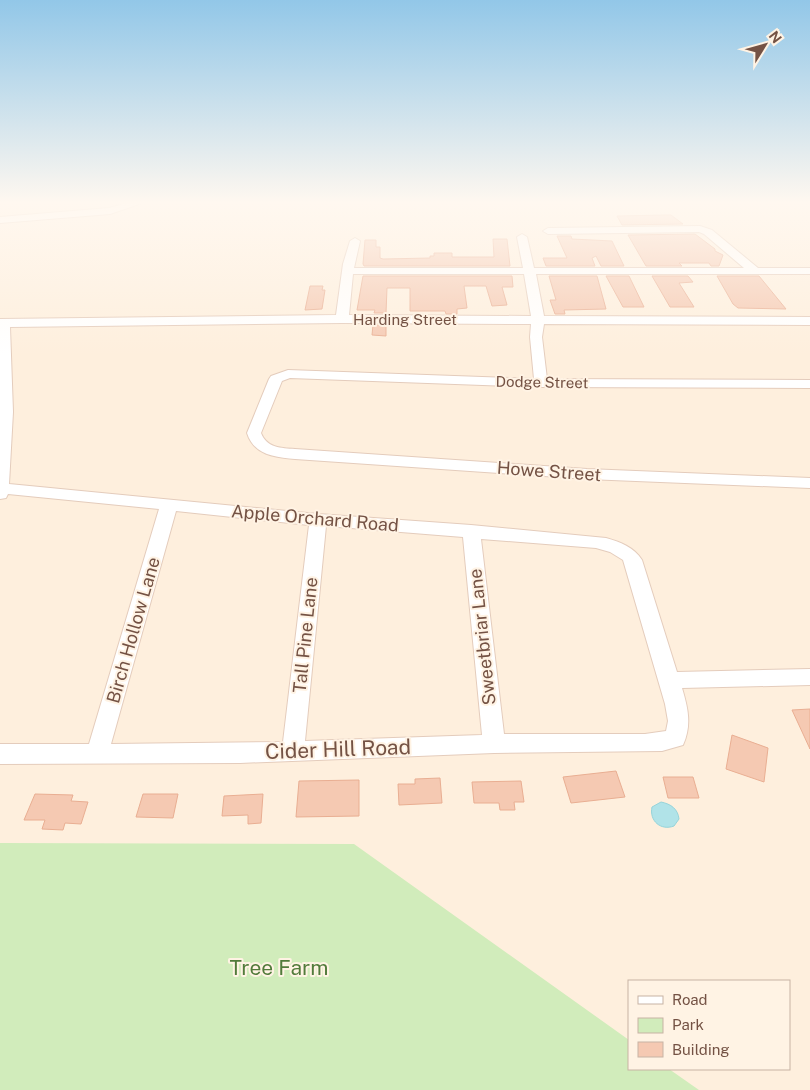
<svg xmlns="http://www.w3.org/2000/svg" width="810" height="1090" font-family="'Public Sans',sans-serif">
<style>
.green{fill:#d1ecbb}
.water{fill:#b1e3e8;stroke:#96d4da}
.building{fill:#f5c9b2;stroke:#e9ae92}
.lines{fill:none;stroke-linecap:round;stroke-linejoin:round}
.minor-casing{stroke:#e4ccbc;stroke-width:2}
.minor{fill:#fff;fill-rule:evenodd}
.labels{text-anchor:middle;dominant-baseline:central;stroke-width:4;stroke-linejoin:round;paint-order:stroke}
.far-street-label{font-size:15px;fill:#745244;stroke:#fff3e4}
.street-label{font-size:18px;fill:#745244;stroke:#fff3e4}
.near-street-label{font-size:21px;fill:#745244;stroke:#fff3e4}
.near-park-label{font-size:21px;fill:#527b3b;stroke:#fff3e4}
</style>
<rect width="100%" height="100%" fill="#feefdd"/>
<!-- green -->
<path class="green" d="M0 843 354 844 629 1040V1069H669L699 1090H0Z"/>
<!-- water -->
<path class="water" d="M661 802C671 804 678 809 679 819L674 826C661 831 649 821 652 807Z"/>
<!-- building -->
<path class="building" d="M665 215H671L683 224 622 225 617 216Z
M695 234 715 249V251L723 255 719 266H711L709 263H679L682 266H646L628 235Z
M557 236H571L572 239 612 241 624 266H601L596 256 592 258 595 266H546L543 258H567Z
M493 239H507L510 266H364L363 264 365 240H376V247H380V258L383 259 430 258V256H434V253H452V257H494Z
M363 276H512L513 287H502L507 305 492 306 486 286H464L467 308 457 309V314H446L445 311H410V288H387L386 313H374L375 310H357Z
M549 276H597L606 309 564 310 565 314H555L550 300H556Z
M606 276H629L644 307H623Z
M652 276H688L693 282 679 283 694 307H670Z
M717 276H759L786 309 738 308 733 304Z
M310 286H323L322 290H325L322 309 305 310Z
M373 325H386V336L372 335Z
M810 709V749L792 710Z
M732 735 768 748 764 782 726 769Z
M616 771 625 797 571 803 563 777Z
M663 777H693L699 798H668Z
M440 778 442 803 399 805 398 784H415V779Z
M359 780V816L296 817 299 781Z
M521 781 524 802H514L515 810H500L499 803H474L472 782Z
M35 794 73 795 71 801 88 802 81 824 65 823 63 830 42 829 45 820H24Z
M143 794H178L173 818 136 817Z
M263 794 261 823 248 824V815L222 816 224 796Z"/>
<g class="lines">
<!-- minor casing -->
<g class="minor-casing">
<path id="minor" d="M127 203H142L110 214 0 223V217L109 208Z
M700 226 712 230 758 268H810V274H536L544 316 810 317V325L544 324 542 337 547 379 810 380V388L541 387 290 378 282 381 261 433C267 448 281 448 295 449L587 469 810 478V488L587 479 295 459C274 457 254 455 247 433L269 379 271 376 288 370 534 379 530 337 531 324 342 323 10 327 13 412 9 484 318 514 471 525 606 538C620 542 634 547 642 560L677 672 810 669V685L682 688C688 708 692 725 683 745L662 751 494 753 240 763 0 764V744H89L159 509 8 494 6 498 0 499V319L336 315 343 264 350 241 355 238 360 241 354 268H523L517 237 522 234 527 237 534 268H744L704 234 699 232 548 234 543 231 548 228ZM353 274H524L531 316 349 315ZM176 511 309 525 283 742 111 744ZM326 526 463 537 482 735 305 741ZM481 539 596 548 610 552 623 560 665 704 668 721 666 731 645 734H504Z"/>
</g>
<!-- minor -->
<use href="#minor" class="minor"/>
</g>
<!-- sky -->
<linearGradient id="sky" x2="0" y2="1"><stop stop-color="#92c7e8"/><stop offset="0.57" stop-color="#fff8f0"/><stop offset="1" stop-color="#fff8f0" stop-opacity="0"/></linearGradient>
<rect width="810" height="355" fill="url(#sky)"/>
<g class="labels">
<!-- far-street labels -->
<g class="far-street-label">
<text x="405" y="319">Harding Street</text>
<text transform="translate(542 382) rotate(1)">Dodge Street</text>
</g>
<!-- street labels -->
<g class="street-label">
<text transform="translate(549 471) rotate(4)">Howe Street</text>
<text transform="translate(315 518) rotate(5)">Apple Orchard Road</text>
<text transform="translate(133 630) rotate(-74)">Birch Hollow Lane</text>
<text transform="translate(305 635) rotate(-84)">Tall Pine Lane</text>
<text transform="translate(482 637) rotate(-96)">Sweetbriar Lane</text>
</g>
<!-- near-street labels -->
<g class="near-street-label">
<text transform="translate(338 749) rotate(-2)">Cider Hill Road</text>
</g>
<!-- near-park labels -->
<g class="near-park-label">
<text x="279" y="967">Tree Farm</text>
</g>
</g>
<!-- legend -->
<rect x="628" y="980" width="162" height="90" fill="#fff3e4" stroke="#c7b3a4"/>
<rect x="638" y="996" width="25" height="8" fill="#ffffff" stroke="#c7b3a4"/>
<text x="672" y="1005" font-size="15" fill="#745244">Road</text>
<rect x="638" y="1018" width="25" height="15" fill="#d1ecbb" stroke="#c7b3a4"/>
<text x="672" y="1030" font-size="15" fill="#745244">Park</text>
<rect x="638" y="1042" width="25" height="15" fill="#f5c9b2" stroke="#c7b3a4"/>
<text x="672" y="1055" font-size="15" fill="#745244">Building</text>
<!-- north arrow -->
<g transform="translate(765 45) rotate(53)" stroke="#fff3e4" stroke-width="4" paint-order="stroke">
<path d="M0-4L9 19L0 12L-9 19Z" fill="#745244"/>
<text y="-8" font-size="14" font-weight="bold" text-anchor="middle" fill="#745244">N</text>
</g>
</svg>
